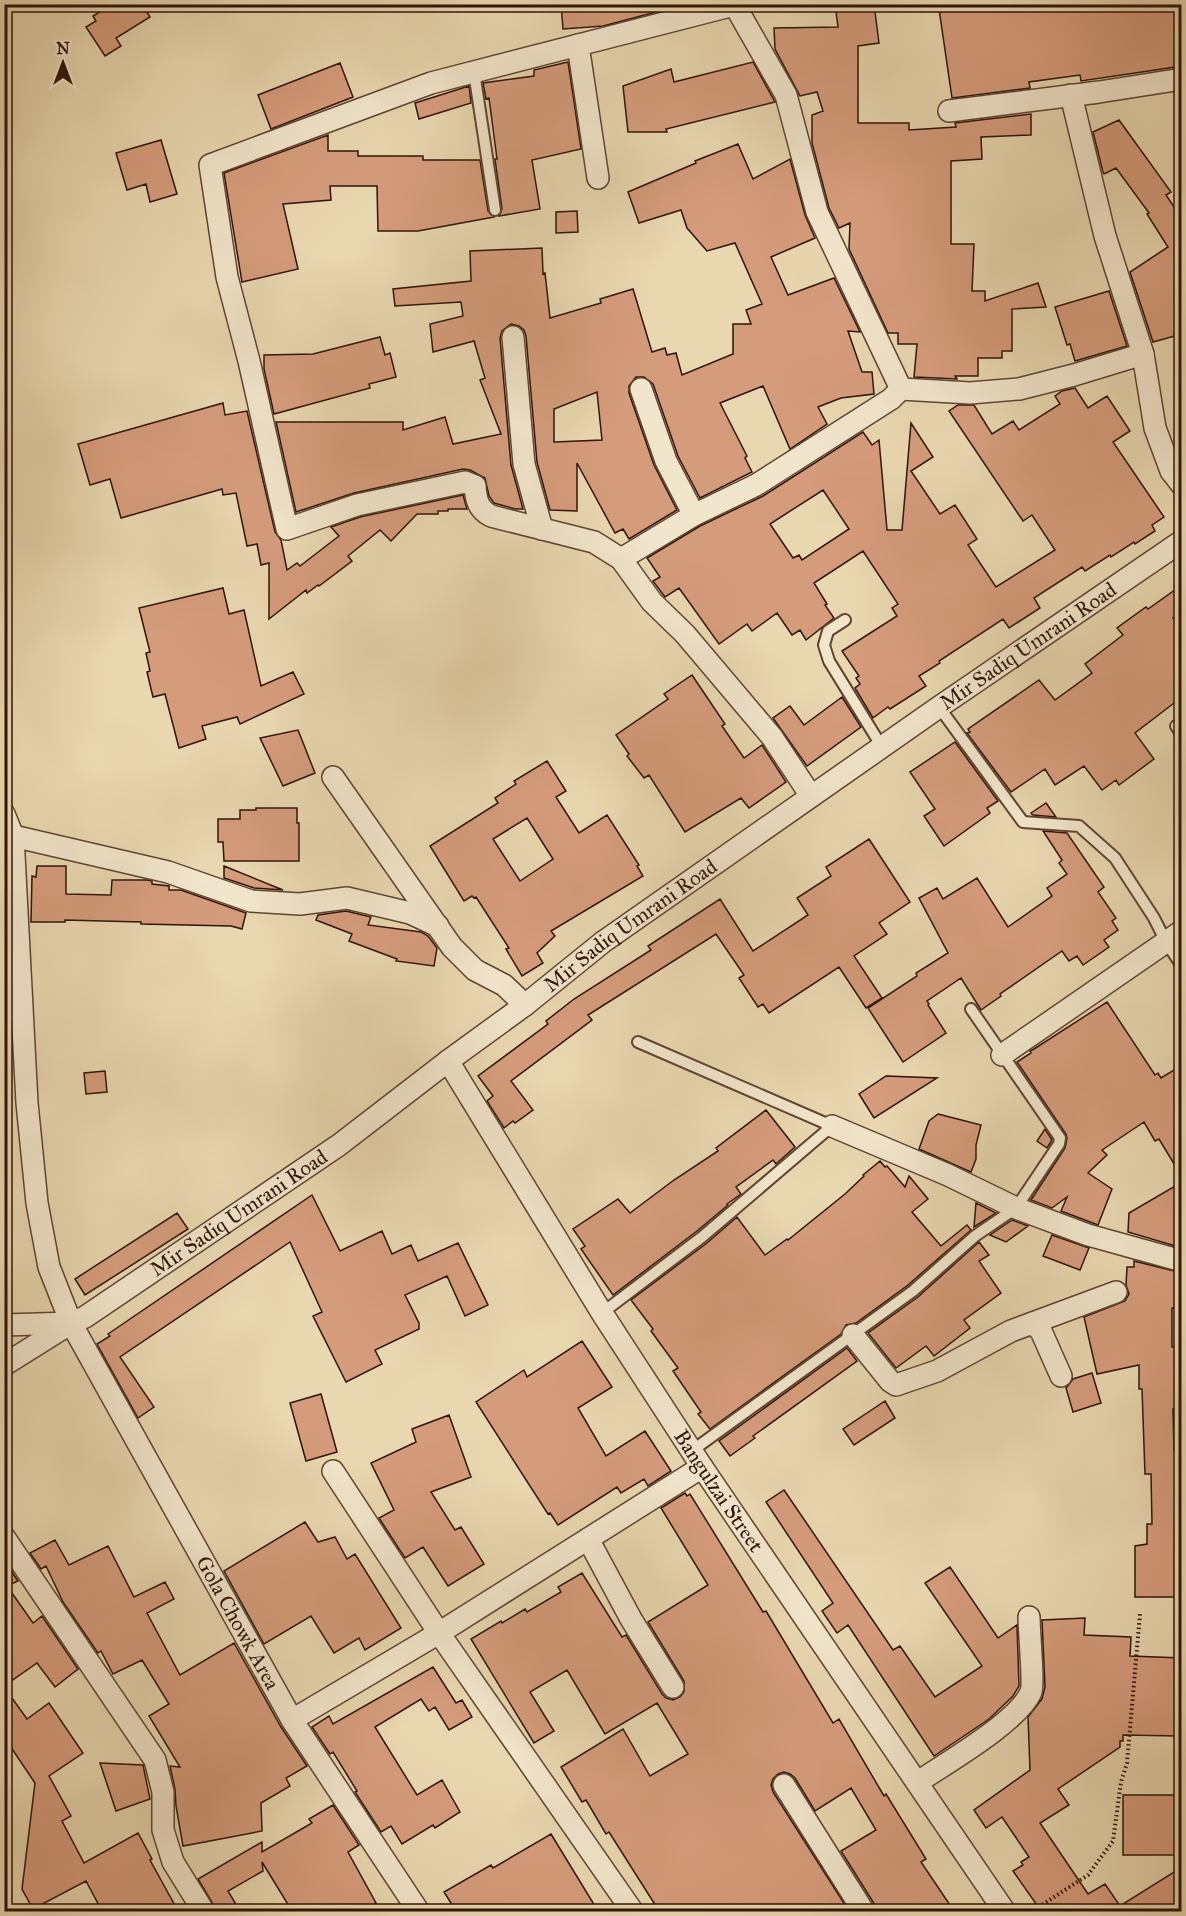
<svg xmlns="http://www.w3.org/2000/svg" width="1186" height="1916" font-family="'IM FELL Great Primer',serif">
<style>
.building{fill:#d59c7b;stroke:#2f1409;stroke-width:1.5;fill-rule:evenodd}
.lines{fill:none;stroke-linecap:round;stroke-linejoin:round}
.lane-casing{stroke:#5e4532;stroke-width:14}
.street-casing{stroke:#5e4532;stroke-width:24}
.path{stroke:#2f1409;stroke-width:4;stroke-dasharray:1.5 3;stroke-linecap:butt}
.lane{stroke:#f1e5cb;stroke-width:10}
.street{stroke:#f1e5cb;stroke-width:21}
.labels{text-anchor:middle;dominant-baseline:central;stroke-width:6;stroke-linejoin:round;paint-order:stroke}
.street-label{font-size:21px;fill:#2f1409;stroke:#f1e5cb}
</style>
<rect width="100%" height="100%" fill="#e9d7af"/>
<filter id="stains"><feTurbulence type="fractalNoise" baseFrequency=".00333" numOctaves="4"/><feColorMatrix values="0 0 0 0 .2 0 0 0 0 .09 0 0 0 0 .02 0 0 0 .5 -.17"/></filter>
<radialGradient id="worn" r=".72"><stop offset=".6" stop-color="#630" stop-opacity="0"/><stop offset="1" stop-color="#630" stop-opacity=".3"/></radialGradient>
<!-- building -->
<path class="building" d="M113 4H142L150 17 116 38 121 46 105 56 86 27 96 21 93 16Z
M561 4H679V6L603 26 563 29Z
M835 4H874L879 43 858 46V123H909V130L956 127 955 123 1031 114V135L981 137 982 159 951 161V244H974L972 291H985V301L1038 283 1046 307 1012 309V351H1002V358H978V376H955L957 379 914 377 917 344H898V333H888L849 249 850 223 839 228 829 208 812 143V115L823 111 817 92 800 96 775 49 774 28 838 27Z
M972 4H1182V66L1081 81 1080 75 1029 82 1030 88 952 98 939 9Z
M568 62 581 149 532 160 540 209 499 216 502 209 495 159H497L489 98 486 99 483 83 534 76V70Z
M753 62 775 102 666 129 667 132H628L623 86 671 69 674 82Z
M340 63 353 97 271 129 258 95Z
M469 86 471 103 419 119 415 103Z
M1119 120 1171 192 1166 195 1182 219V334L1153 342 1130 272 1168 247 1147 214 1149 213 1116 168 1104 174 1103 172 1093 132Z
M328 135V151H358V156H423V160H480L488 211 494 217 418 231H378L377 186H330L331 200 283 204 298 269 242 282 224 173Z
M161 140 177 194 150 202 146 184 127 190 116 153Z
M738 144 753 179 790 159 805 215 815 238 771 257 788 295 834 278 860 332 848 331 862 372H872L874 394 841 398 818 407 827 424 790 449 763 386 720 403 747 456 745 458 752 472 700 498 678 456 653 384 644 377H636L629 386V393L654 465 677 510 629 539 623 529 615 533 577 463V511L550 510 537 462 526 336 524 330 519 326 511 324 502 331 500 338 511 465 523 509H515L494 503 489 496 485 478 470 470 463 469 354 493 296 512 276 422H403V430L445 417 453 444 501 434 480 380 485 378 474 341 433 352 430 324 463 316 461 302 395 306 393 289 471 281 470 251 542 248 543 274 545 273 550 318 601 303 600 299 633 289 652 352 665 348 667 355 676 353 682 375 733 354V324H751L746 310 762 304 735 243 707 251 687 228 681 210 639 223 628 192 696 163 695 161ZM597 392 602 440 554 442V409Z
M577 211 578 232 556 233V212Z
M1109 291 1127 346 1075 361 1070 344 1067 345 1055 307Z
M380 337 385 355 390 353 396 377 369 384 370 388 274 414 264 369V355L313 354Z
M1075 388 1088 408 1107 396 1130 431 1113 442 1164 517 1152 525 1155 531 1135 544 1134 542 1111 557 1110 555 1085 571 1082 567 1034 598 1040 608 1009 628 1003 619 939 661 940 663 919 676 926 686 890 709 888 707 873 718 855 688 860 684 856 678 859 676 842 651 897 616 892 608 898 604 863 551 814 583 827 604 825 605 834 618 806 640 800 630 792 635 777 613 752 631 747 624 719 644 679 588 665 597 653 581 660 577 647 558 700 526 763 496 863 432 872 445 879 440 887 530H902L911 423 933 457 911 471 940 514 955 505 977 539 968 545 996 587 1055 550 1032 515 1023 521 949 411 958 405H974L992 434 1013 421 1019 430 1060 404 1055 396 1062 391ZM823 490 849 529 802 560 799 555 793 558 770 524Z
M223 403 225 415 247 411 275 532 281 540 287 570 297 563 300 566 339 536 331 527 360 517 463 495 467 509H448V511H438V514H417L391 541 380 530 348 556 352 561 319 586 318 585 307 593 306 590 269 619V563L261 565 257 544 247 546 236 493 223 495 222 489 121 518 110 479 90 485 78 444Z
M1182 585V612L1173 618 1182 630V697L1135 733 1154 759 1119 785 1116 780 1102 790 1084 766 1055 785 1045 769 1011 792 967 733 970 732 968 729 1039 680 1055 700 1092 673 1085 664 1123 635 1117 628 1146 607 1148 609Z
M223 588 229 614 244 610 261 686 293 672 304 694 240 724 237 717 202 726 206 739 179 748 165 694 153 697 147 672 150 671 146 653 150 652 139 608Z
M692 675 725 724 722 726 744 758 762 745 786 782 749 808 741 798 685 832 649 775 644 778 627 756 629 754 616 735 668 699 664 694Z
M842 697 861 727 807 766 773 718 790 706 804 725Z
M298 730 315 773 283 786 260 738Z
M955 742 998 801 987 808 990 813 944 846 924 816 935 809 910 772Z
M547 761 566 791 556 797 579 833 607 815 639 865 637 866 643 876 551 931 555 936 537 953 543 963 522 976 506 949 509 948 476 897 474 898 472 896 464 901 430 846 498 803 495 798 516 784 514 781ZM527 818 553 859 520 881 493 839Z
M1046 803 1056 817 1033 815 1031 813Z
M256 808H297V823H299V861H224L223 842H218V819H240V810H256Z
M1043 831 1067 833 1104 887 1098 892 1116 918 1112 921 1118 930 1104 940 1109 947 1083 965 1077 956 1069 961 1062 951 1000 994 1001 996 981 1010 961 978 927 1001 929 1004 928 1005 946 1033 903 1062 868 1008 917 976 916 973 948 953 919 898 937 888 943 899 977 878 1008 927 1052 896 1047 888 1067 874 1059 863 1062 860Z
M869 839 910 902 879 923 887 934 854 956 882 998 866 1008 839 967 769 1013 763 1004 758 1007 739 978 744 975 716 934 588 1015 592 1020 511 1081 533 1110 515 1123 513 1121 504 1128 487 1101 493 1096 478 1076 548 1024 546 1021 574 999 651 950 648 946 720 899 753 951 808 915 797 898 831 876 826 867Z
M37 866H66V894L111 895 112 880H147L152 881V884L169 886V890H181L246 913 242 929 231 926 141 924V922L65 920V922H31L32 876 36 877Z
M224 866 283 890 254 888 224 878Z
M346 911 371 917 368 925 421 932 428 936 437 948 434 966 396 961 397 959 349 941 352 934 316 920 318 915Z
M1107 1002 1155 1075 1158 1073 1161 1078 1182 1065V1177L1159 1139 1155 1141 1144 1122 1102 1150 1107 1155 1088 1173 1112 1189 1098 1225 1061 1211 1067 1197 1052 1208 1031 1200 1065 1148 1067 1138 1066 1134 1017 1062 1031 1053 1030 1051 1034 1049Z
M105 1071 107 1092 86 1094 84 1073Z
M886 1076 937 1078 874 1118 859 1094Z
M766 1110 795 1147 776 1164 773 1160 736 1187 741 1194 727 1204 728 1205 697 1231 613 1295 581 1249 585 1246 573 1229 618 1199 630 1213 674 1180 718 1151 716 1148Z
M938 1114 981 1125 976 1145V1159L971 1172 919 1149 929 1121Z
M1045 1129 1052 1140 1047 1148 1037 1141Z
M880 1161 885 1167 887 1166 905 1187 909 1176 928 1199 912 1212 941 1246 967 1225 971 1230 908 1285 856 1323 846 1325 841 1334 710 1429 698 1414 701 1412 673 1371 678 1368 651 1331 653 1329 631 1300 707 1243 737 1217 765 1255 787 1239 788 1240 845 1194 864 1176 863 1175Z
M1182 1182V1248L1128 1232 1129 1213Z
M312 1195 340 1251 382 1231 392 1254 411 1245 418 1261 458 1243 488 1305 465 1316 447 1276 405 1295 419 1323V1329L375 1350 382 1364 346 1382 313 1316 322 1312 290 1242 120 1357 154 1407 138 1418 97 1344 110 1336 108 1334Z
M976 1203 996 1213 974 1227Z
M177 1213 188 1229 85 1295 75 1279Z
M1012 1220 1028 1226 1006 1242 990 1235Z
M1052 1235 1089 1248 1080 1270 1043 1256Z
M979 1242 989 1255 979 1261 1001 1293 964 1320 970 1328 934 1356 926 1346 896 1368 868 1333 918 1297Z
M1134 1261 1182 1273V1308H1172V1347H1179V1409H1173L1174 1450 1178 1449 1180 1519H1182V1597H1135V1546L1147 1544V1524H1152L1151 1474H1145L1142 1389H1139V1365L1097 1374 1084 1317 1125 1301 1129 1294 1126 1285 1127 1267H1134Z
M582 1341 612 1387 578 1408 606 1456 645 1431 671 1471 648 1486 644 1479 621 1493 617 1487 558 1525 550 1513 548 1514 476 1402 524 1370 527 1377Z
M847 1348 857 1361 753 1436 755 1438 730 1456 719 1441Z
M1092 1373 1101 1403 1073 1412 1066 1388 1073 1379Z
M321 1394 337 1452 306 1461 290 1403Z
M885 1401 895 1418 854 1445 843 1429Z
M449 1415 471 1477 431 1492 455 1530 461 1527 484 1564 448 1586 423 1547 405 1558 379 1518 394 1510 371 1463 416 1442 412 1429Z
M784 1490 893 1650 900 1646 935 1697 982 1666 925 1583 950 1567 998 1638 1017 1625 1019 1686 1013 1696 989 1719 934 1756 848 1625 837 1633 822 1611 833 1603 766 1502Z
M685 1493 687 1496 690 1494 763 1612 766 1611 833 1723 839 1719 884 1796 886 1794 926 1859 921 1862 954 1911H877L875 1905 841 1851 876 1830 851 1788 815 1811 795 1778 790 1774 784 1772 778 1774 773 1779 771 1785 773 1792 849 1911H659L609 1832 606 1834 586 1800 582 1802 561 1767 623 1729 650 1776 688 1754 657 1703 605 1734 567 1670 530 1692 554 1731 534 1743 471 1639 501 1621 502 1623 525 1609 527 1612 561 1592 558 1587 582 1573 622 1637 626 1635 662 1694 666 1698 673 1700 680 1697 684 1692V1681L648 1622 708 1585 661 1508Z
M305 1522 318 1542 335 1537 347 1559 355 1554 401 1628 365 1650 359 1638 334 1653 311 1616 264 1644 224 1571Z
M55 1540 69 1565 108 1546 134 1597 165 1582 174 1599 147 1613 180 1675 234 1643 281 1727 307 1766 286 1778 290 1786 261 1803 262 1831 183 1846 176 1806 175 1789 170 1766 180 1767 149 1716 169 1704 142 1660 113 1674 101 1651 98 1653 63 1602 46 1566 41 1569 30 1553Z
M7 1565 18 1581 7 1586 33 1623 42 1616 78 1669 55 1687 37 1663 4 1686V1566Z
M1085 1618 1084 1635 1131 1637 1130 1656 1182 1658 1179 1736 1123 1735V1741H1120V1747L1058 1789 1069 1805 1040 1823 1088 1894 1105 1884 1120 1906 1182 1867V1911H1041L1013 1871 1023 1865 1021 1862 1029 1857 1002 1817 986 1828 974 1810 1030 1770 1028 1717 1042 1699 1045 1687 1042 1620Z
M433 1667 456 1703 462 1700 472 1717 449 1730 435 1707 429 1711 421 1699 375 1727 417 1795 442 1780 460 1812 435 1828 433 1825 402 1844 391 1826 381 1832 355 1792 357 1791 333 1752 330 1754 312 1727 329 1716 333 1724Z
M4 1687 27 1719 49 1703 83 1753 49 1776 71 1816 62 1821 84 1863 138 1833 152 1859 150 1860 178 1911H102L86 1881 33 1909 22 1889 35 1783 4 1737Z
M100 1763 143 1765 150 1799 116 1811Z
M1123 1795H1182V1855H1123Z
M333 1805 359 1845 348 1852 376 1903 362 1911H292L262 1862 263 1871 228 1891 240 1911H217L198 1879 262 1842V1852L312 1823 309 1819Z
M551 1834 598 1911H456L444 1892 491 1865 493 1868Z"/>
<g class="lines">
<!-- lane casing -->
<g class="lane-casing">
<path id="lane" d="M474 72 495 210
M845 620 828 631 824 645 829 661 882 747
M939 707 1023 822 1079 826 1115 858 1154 918 1166 942 1182 966
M1176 726 1182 735
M602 1313 702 1237 832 1126 638 1042
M693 1450 913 1291 975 1236 1016 1208 1059 1144 1060 1138 971 1009"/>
</g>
<!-- street casing -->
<g class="street-casing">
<g id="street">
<path d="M734 4 786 95 817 212 901 389"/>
<path d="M734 5 431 83 210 165 227 277 249 361 287 529 357 505 465 482 475 486C476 500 478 509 491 516L594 542 621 559 652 602 685 634 772 737 811 796"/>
<path d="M578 45 598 178"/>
<path d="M1071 95 1105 236 1143 354 1155 428 1171 471 1182 485"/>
<path d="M949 111 1099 92 1182 79"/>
<path d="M513 337 524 464 542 529"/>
<path d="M641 389 666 461 694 515"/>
<path d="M901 389 970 393 1019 389 1074 375 1143 354"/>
<path d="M621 559 694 515 756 485 891 399 901 389"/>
<path d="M333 777 452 947 475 970 504 985 525 1005"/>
<path id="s1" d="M4 814 13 836 27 1103 37 1203 49 1267 71 1323 292 1720 419 1912"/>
<path d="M13 836 168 872 251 901 300 904 347 898 410 913 438 926"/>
<path d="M1002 1055 1182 931"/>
<path id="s2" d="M448 1061 602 1313 702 1467 1005 1912"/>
<path d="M832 1126 948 1175 1016 1208 1088 1235 1182 1261"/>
<path d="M1033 1323 1041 1331 1061 1376"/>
<path d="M4 1325 71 1323"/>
<path d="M853 1335 890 1381 896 1385 937 1371 1011 1331 1116 1292"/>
<path id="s3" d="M4 1365 71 1323 85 1317 339 1145 448 1061 525 1005 603 942 939 707 1182 541"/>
<path d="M333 1471 439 1633 633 1912"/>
<path d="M4 1537 155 1760 163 1792V1830L173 1862 204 1912"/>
<path d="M588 1539 631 1619 673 1687"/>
<path d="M292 1720 439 1633 702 1467"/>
<path d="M918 1782C946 1763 1018 1722 1031 1692 1034 1684 1029 1630 1029 1617"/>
<path d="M784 1785 864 1912"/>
</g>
</g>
<!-- path -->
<path class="path" d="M1031 1912 1088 1875 1113 1841 1121 1782 1127 1763 1140 1614"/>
<!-- lane -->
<use href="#lane" class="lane"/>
<!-- street -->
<use href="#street" class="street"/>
</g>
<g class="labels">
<!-- street labels -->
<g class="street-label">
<text stroke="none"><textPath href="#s3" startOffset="1252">Mir Sadiq Umrani Road</textPath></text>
<text stroke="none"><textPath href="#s3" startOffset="766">Mir Sadiq Umrani Road</textPath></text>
<text stroke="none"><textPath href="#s3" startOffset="280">Mir Sadiq Umrani Road</textPath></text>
<text stroke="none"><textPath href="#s2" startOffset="508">Bangulzai Street</textPath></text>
<text stroke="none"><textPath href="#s1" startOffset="860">Gola Chowk Area</textPath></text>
</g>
</g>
<!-- margin -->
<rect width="1186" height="1916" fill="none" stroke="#e9d7af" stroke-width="24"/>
<rect x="6" y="6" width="1174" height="1904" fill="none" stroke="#2f1409" stroke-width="3"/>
<rect x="12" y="12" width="1162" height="1892" fill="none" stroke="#2f1409" stroke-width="1.5"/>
<!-- north arrow -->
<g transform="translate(63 63)" stroke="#f1e5cb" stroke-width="4.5" paint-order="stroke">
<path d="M0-4.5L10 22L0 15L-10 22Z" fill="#2f1409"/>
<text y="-9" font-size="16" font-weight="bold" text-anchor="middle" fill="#2f1409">N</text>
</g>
<rect width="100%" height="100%" filter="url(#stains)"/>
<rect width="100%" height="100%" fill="url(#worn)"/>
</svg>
